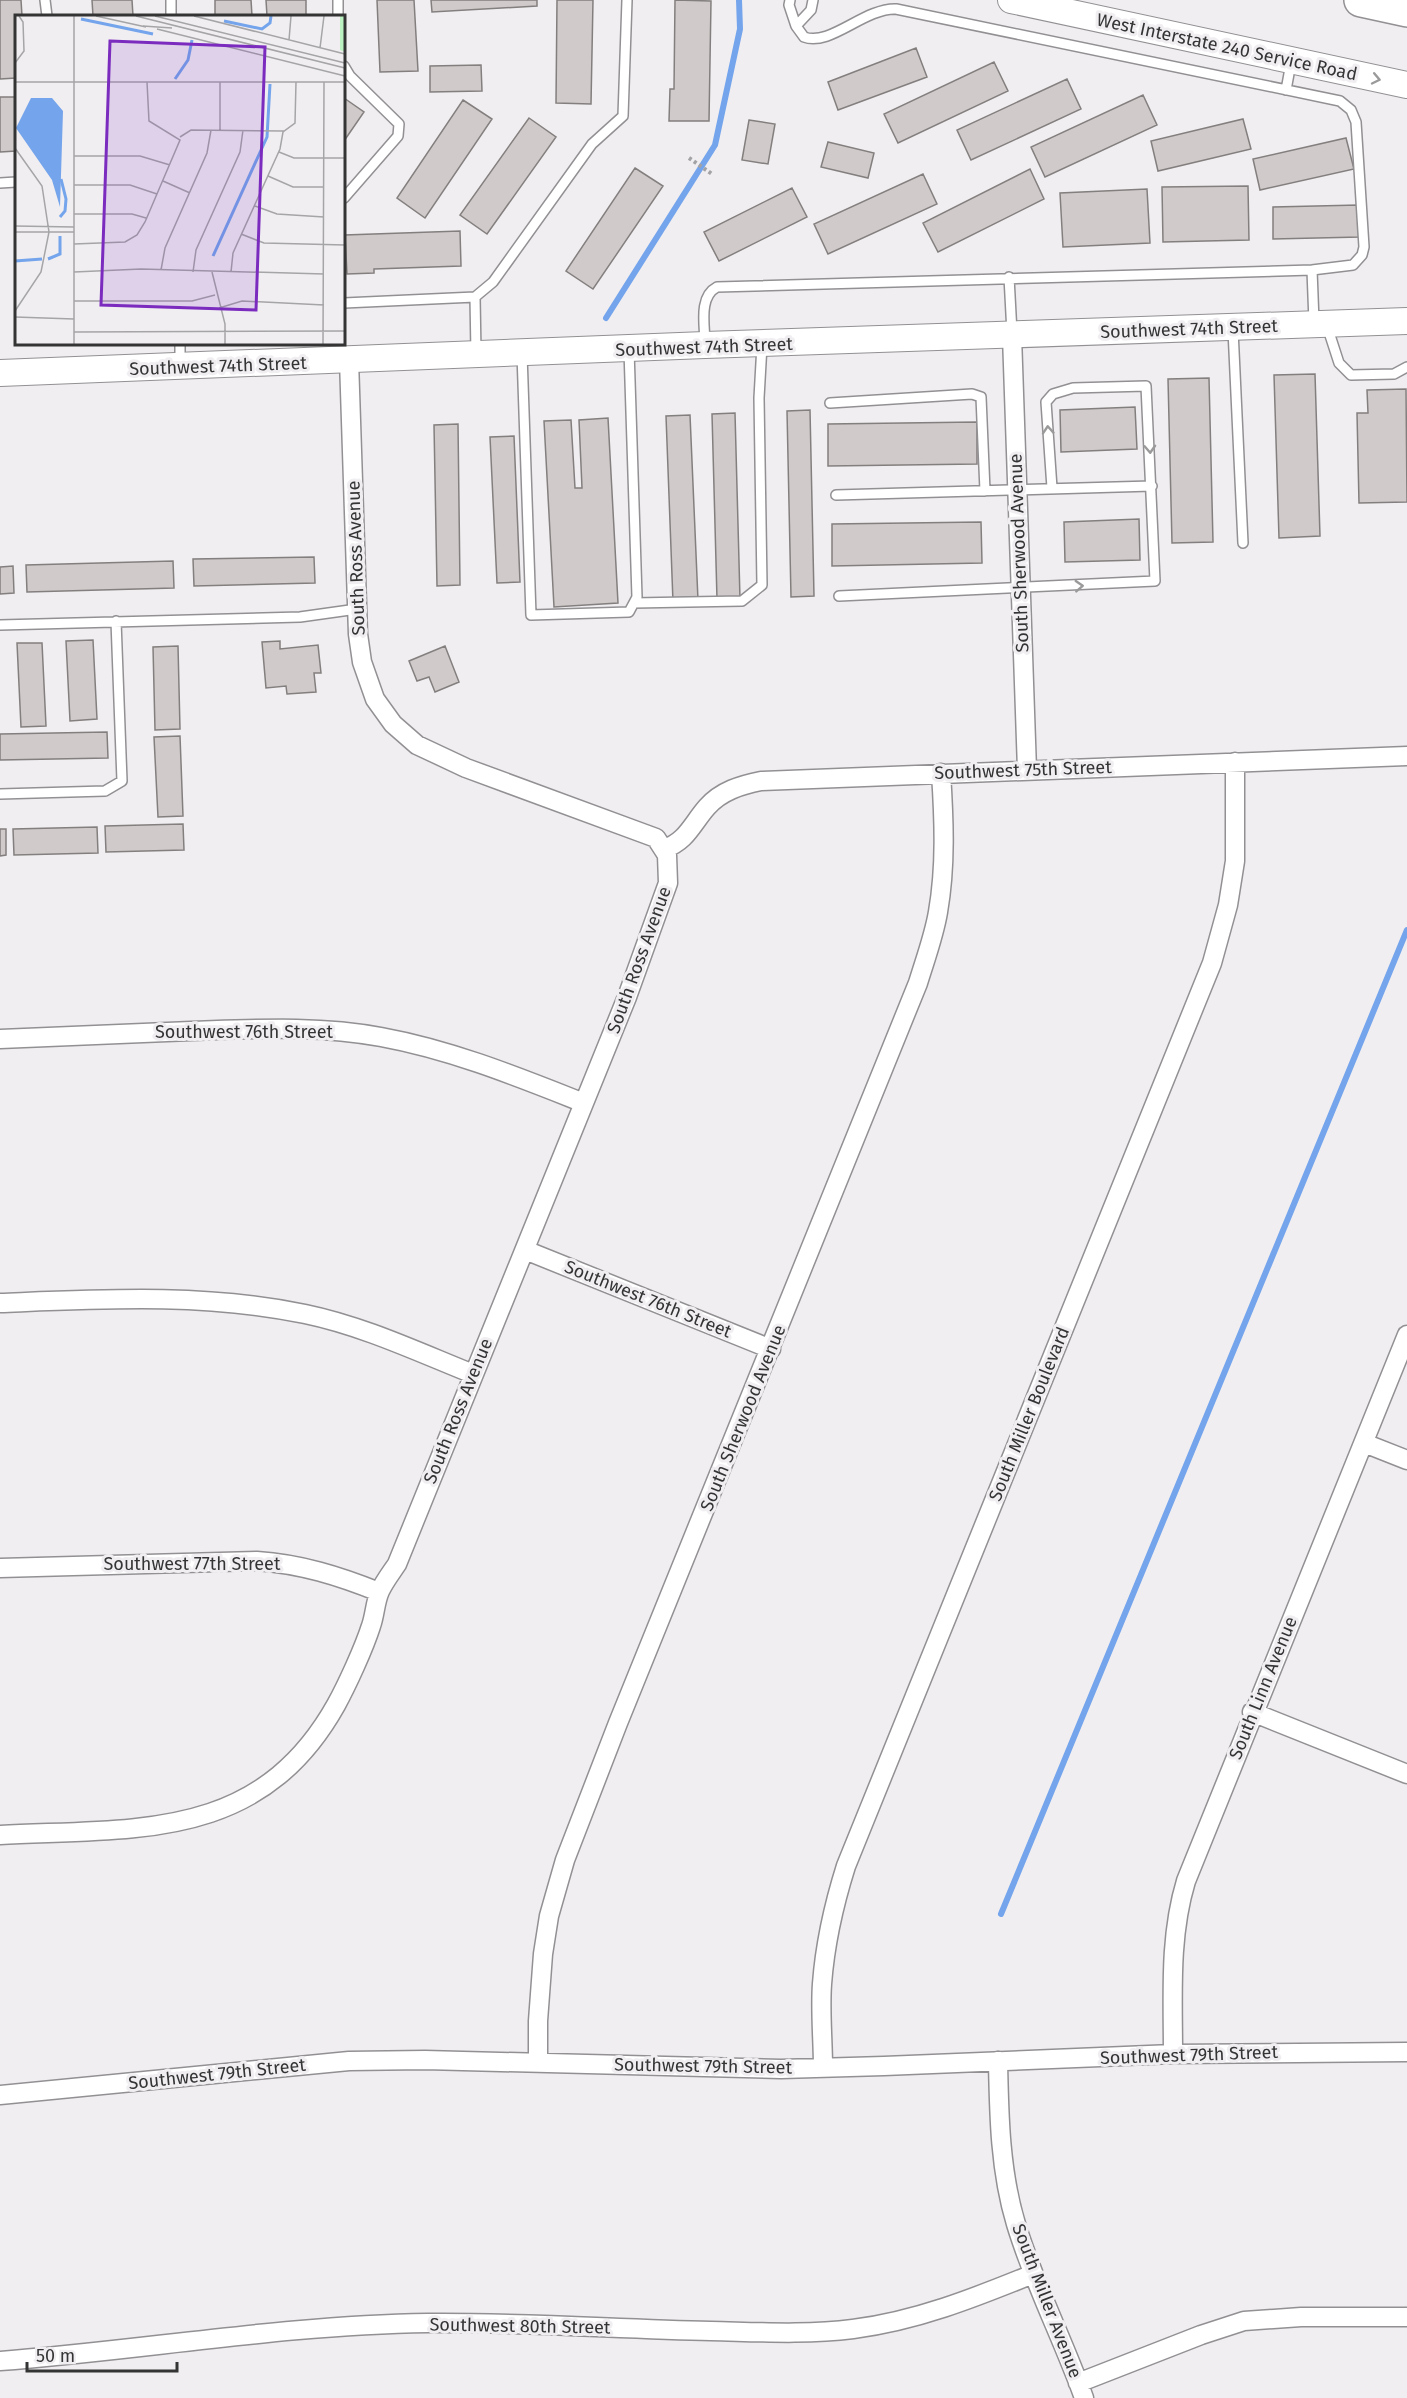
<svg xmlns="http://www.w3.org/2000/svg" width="1407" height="2398" font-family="'Fira Sans',sans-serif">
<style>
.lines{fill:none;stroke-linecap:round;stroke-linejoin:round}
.stream{stroke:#74a4eb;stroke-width:6}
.building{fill:#d0cbca;stroke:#837f7e;stroke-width:1.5}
.lane-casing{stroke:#929093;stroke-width:12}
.street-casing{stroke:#929093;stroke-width:21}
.secondary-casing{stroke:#929093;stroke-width:28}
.highway-casing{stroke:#929093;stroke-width:36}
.path{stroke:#a3a2a4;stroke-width:4;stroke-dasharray:3 3;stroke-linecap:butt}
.lane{stroke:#fff;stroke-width:9}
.street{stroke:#fff;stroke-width:18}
.secondary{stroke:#fff;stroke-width:26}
.highway{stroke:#fff;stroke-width:33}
.oneway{stroke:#9a9a9a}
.labels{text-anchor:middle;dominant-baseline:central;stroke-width:6;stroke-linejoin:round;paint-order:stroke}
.street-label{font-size:18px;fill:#343435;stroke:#f0eef1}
.inset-river{fill:none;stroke:#74a4eb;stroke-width:3}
.inset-road{fill:none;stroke:#a5a4a6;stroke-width:1.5}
.view{fill:#7b2cbf;fill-opacity:0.15;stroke:#7b2cbf;stroke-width:3}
.inset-edge{fill:none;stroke:#343435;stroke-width:3}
</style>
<rect width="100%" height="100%" fill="#f0eef1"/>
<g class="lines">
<!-- stream -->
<path class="stream" d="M606 318 715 145 740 29 739 0
M1001 1914 1407 930"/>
</g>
<!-- building -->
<path class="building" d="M0 0H21L22 16H16V78L0 79Z
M92 0H132L133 16H93Z
M215 0H251L252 16H215Z
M266 0H306V16H267Z
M377 0H414L418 71 380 72Z
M431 0H537V6L432 12Z
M557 0H593L591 104 556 103Z
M675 0 711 1 709 121H669L670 89H674Z
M916 48 927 77 838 110 828 82Z
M994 62 1008 91 898 143 884 114Z
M481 65 482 91 430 92V66Z
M1067 79 1081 109 971 160 957 130Z
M1143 95 1157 125 1045 177 1031 147Z
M0 97H16V151L0 152Z
M344 98 364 112 344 141Z
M463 100 492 119 425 218 397 198Z
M529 118 556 137 487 234 460 215Z
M1243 119 1251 149 1158 171 1151 141Z
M749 120 775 124 768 164 742 160Z
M1346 138 1354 169 1260 190 1253 159Z
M828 142 874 153 868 178 821 167Z
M635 168 663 186 593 289 566 271Z
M1030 169 1044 199 938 252 923 223Z
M923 174 937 204 828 254 814 224Z
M1248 186 1249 240 1163 242 1162 187Z
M792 188 807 217 719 261 704 232Z
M1147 189 1150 243 1063 247 1060 193Z
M1359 205 1360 237 1273 239V207Z
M460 231 461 266 374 269V273L347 274 345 235Z
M1315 374 1320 536 1279 538 1274 375Z
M1209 378 1213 542 1172 543 1168 379Z
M1406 389 1407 502 1359 503 1357 413H1368L1367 390Z
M1135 407 1137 449 1061 452 1060 410Z
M810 410 814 596 791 597 787 411Z
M735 413 740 599H717L712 414Z
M690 415 698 600 673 602 666 416Z
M608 418 618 603 554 607 544 421 571 420 575 488H582L579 420Z
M977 422V464L828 466V424Z
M458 424 460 585 437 586 434 425Z
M514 436 520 582 497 583 490 437Z
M1139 519 1140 560 1065 562 1064 522Z
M981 522 982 563 832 566V524Z
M314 557 315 583 194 586 193 559Z
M173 561 174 588 27 592 26 565Z
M13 566 14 593 0 594V567Z
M93 640 97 719 70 721 66 641Z
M280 641V649L318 645 321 673H314L316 692 287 694 286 686 266 688 262 642Z
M17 643H42L46 726 21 727Z
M178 646 180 729 155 730 153 647Z
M445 646 459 682 435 692 429 677 417 681 409 661Z
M107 732 108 758 0 760V734Z
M180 736 183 816 158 817 154 737Z
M183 824 184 850 106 852 105 826Z
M97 827 98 853 14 855 13 829Z
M0 829H6V855L0 856Z"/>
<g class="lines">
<!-- lane casing -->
<g class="lane-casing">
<path id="lane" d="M45 0 47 16
M171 0V16
M338 0V16
M790 0 789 5 796 26 811 10 813 0
M344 66 350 76 399 124 398 136 344 198
M1286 90 1291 63
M0 183 16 182
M1312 270 1314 322
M1009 277 1012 333
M344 303 475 297
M1327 326 1339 363 1351 375 1394 374 1407 367
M1233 330 1243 543
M705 344C705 326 698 297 717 287L1312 270 1353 265 1362 255 1364 247 1356 122 1351 110 1340 101 896 9C864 8 830 47 804 37L796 26
M476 353 475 297 493 282 592 144 623 116 627 0
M522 354 531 615 629 612 637 597 629 350
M180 365V344
M830 403 972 394 981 397 985 491
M836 495 1152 486
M839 596 1155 581 1146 386 1073 388 1053 394 1046 402 1052 488
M634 603 742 601 762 585 759 398 762 345
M0 625 300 617 357 609
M0 794 105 791 122 781 116 621"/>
</g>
<!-- street casing -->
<g class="street-casing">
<path id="street" d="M1012 336 1027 770
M664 849C687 841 692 824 707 807 721 791 741 785 761 781L1407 756
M0 1039C64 1036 127 1034 191 1031 254 1029 319 1025 381 1037 452 1050 518 1077 584 1103
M525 1250 771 1349
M0 1303C102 1299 204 1293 305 1314 363 1326 418 1352 473 1374
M1364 1443 1407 1460
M0 1568 257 1561C301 1564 339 1576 379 1592
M1252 1712 1407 1774
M0 1835C136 1828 259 1842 336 1705 347 1685 364 1648 371 1626 375 1615 375 1602 380 1591 384 1582 391 1573 397 1564L627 997 668 883 667 855 656 838 466 768 417 745 393 724 375 699 362 662 358 634 349 360
M1173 2054C1173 1995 1169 1937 1186 1881L1407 1335
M998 2061C999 2116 1000 2171 1016 2224 1034 2284 1063 2339 1084 2398
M538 2062V2021L543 1954 549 1916 565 1860 618 1723 918 983C925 960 934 936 938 912 946 866 944 819 941 773
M823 2068C823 2040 820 2012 822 1984 825 1944 834 1904 846 1866L1212 963 1228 905 1235 861V762
M0 2095 349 2061 425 2060 781 2069 884 2066 1173 2054 1407 2052
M0 2361C143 2350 285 2325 428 2323 522 2322 617 2329 711 2331 758 2332 806 2335 853 2329 916 2321 974 2298 1033 2274
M1078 2383 1201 2335 1244 2321 1301 2317H1407"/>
</g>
<!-- secondary casing -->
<g class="secondary-casing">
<path id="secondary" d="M1011 0 1407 85
M0 373 705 345 1407 321"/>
</g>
<!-- highway casing -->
<g class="highway-casing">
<path id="highway" d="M1361 0 1407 10"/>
</g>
<!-- path -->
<path class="path" d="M689 158 712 174"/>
<!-- lane -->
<use href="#lane" class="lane"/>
<!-- street -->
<use href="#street" class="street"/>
<!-- secondary -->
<use href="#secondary" class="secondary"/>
<!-- highway -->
<use href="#highway" class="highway"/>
</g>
<!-- one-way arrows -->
<defs><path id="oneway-chevron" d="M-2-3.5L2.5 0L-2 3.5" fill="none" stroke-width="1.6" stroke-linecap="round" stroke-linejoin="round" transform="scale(1.5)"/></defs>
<g class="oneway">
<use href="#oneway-chevron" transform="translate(1376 79) rotate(12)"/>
<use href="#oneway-chevron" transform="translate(1048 430) rotate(-94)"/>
<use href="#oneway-chevron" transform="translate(1150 449) rotate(87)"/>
<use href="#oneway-chevron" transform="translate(1079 586) rotate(-3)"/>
</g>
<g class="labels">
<!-- street labels -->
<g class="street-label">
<text transform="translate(1227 47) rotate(12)">West Interstate 240 Service Road</text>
<text transform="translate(1189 329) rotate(-2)">Southwest 74th Street</text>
<text transform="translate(704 347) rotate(-2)">Southwest 74th Street</text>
<text transform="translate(218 366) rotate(-2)">Southwest 74th Street</text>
<text transform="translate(1019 553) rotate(-92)">South Sherwood Avenue</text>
<text transform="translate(356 558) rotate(-92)">South Ross Avenue</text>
<text transform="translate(1023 770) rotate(-2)">Southwest 75th Street</text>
<text transform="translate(639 960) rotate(-70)">South Ross Avenue</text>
<text x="244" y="1032">Southwest 76th Street</text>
<text transform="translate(648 1299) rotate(22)">Southwest 76th Street</text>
<text transform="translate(458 1411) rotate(-68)">South Ross Avenue</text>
<text transform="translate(1029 1414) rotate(-68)">South Miller Boulevard</text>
<text transform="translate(743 1418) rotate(-68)">South Sherwood Avenue</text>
<text x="192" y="1564">Southwest 77th Street</text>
<text transform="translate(1263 1688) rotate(-68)">South Linn Avenue</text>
<text transform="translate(1189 2055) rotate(-2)">Southwest 79th Street</text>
<text transform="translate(703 2066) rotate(1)">Southwest 79th Street</text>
<text transform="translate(217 2074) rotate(-6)">Southwest 79th Street</text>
<text transform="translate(1047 2301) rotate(69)">South Miller Avenue</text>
<text transform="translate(520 2326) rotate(1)">Southwest 80th Street</text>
</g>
</g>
<!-- overview -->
<g transform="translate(15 15)">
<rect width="330" height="330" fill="#f0eef1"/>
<path d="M325 1H330V37L325 35Z" fill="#bcf1c1"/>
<path d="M16 83H37L48 96 45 192 37 165 1 113Z" fill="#74a4eb"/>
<path class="inset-river" d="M66 4 138 19M209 6 247 14 255 8 256 1M160 64 173 45 177 25M45 202 50 196 51 184 46 164M198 241 252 122 255 69M33 244 45 239V221M0 246 27 244"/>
<path class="inset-road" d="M81 1 131 12M121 1 330 53M140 1 330 48M179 1 330 39M128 11 157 13M142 14 330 61M274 25 276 1M305 33 309 1M0 48 9 36 8 7 4 1M0 67H330M205 67V115M165 122 176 115 269 116M0 133 27 171 34 217 26 257 0 296M264 137 279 143H330M59 141H125L155 150M253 161 278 172H309M148 166 175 178M59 170H115L142 179M240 191 262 199 309 202M59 199H117L131 203M0 211 59 212M0 217H59M226 219 249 228 330 230M59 229 110 227 122 220 130 207 165 125 134 106 132 67M146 255 150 233 192 138 196 115M59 257 126 254 309 259M178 257 181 235 225 137 228 115M197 257 210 309V329M216 257 218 238 265 134 268 117 280 108 281 67M59 286H177L200 280M204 293 227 286 309 290M0 302 59 304M59 317 330 316M59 329V1M308 329 309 67"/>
<path class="view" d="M95 26 250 32 241 295 86 290Z"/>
<rect width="330" height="330" class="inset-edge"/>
</g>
<!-- scale -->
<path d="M27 2362v9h150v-9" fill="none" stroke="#343435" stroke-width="3"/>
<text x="36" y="2362" font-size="18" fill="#343435" stroke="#f0eef1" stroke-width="4.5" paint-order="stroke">50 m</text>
</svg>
